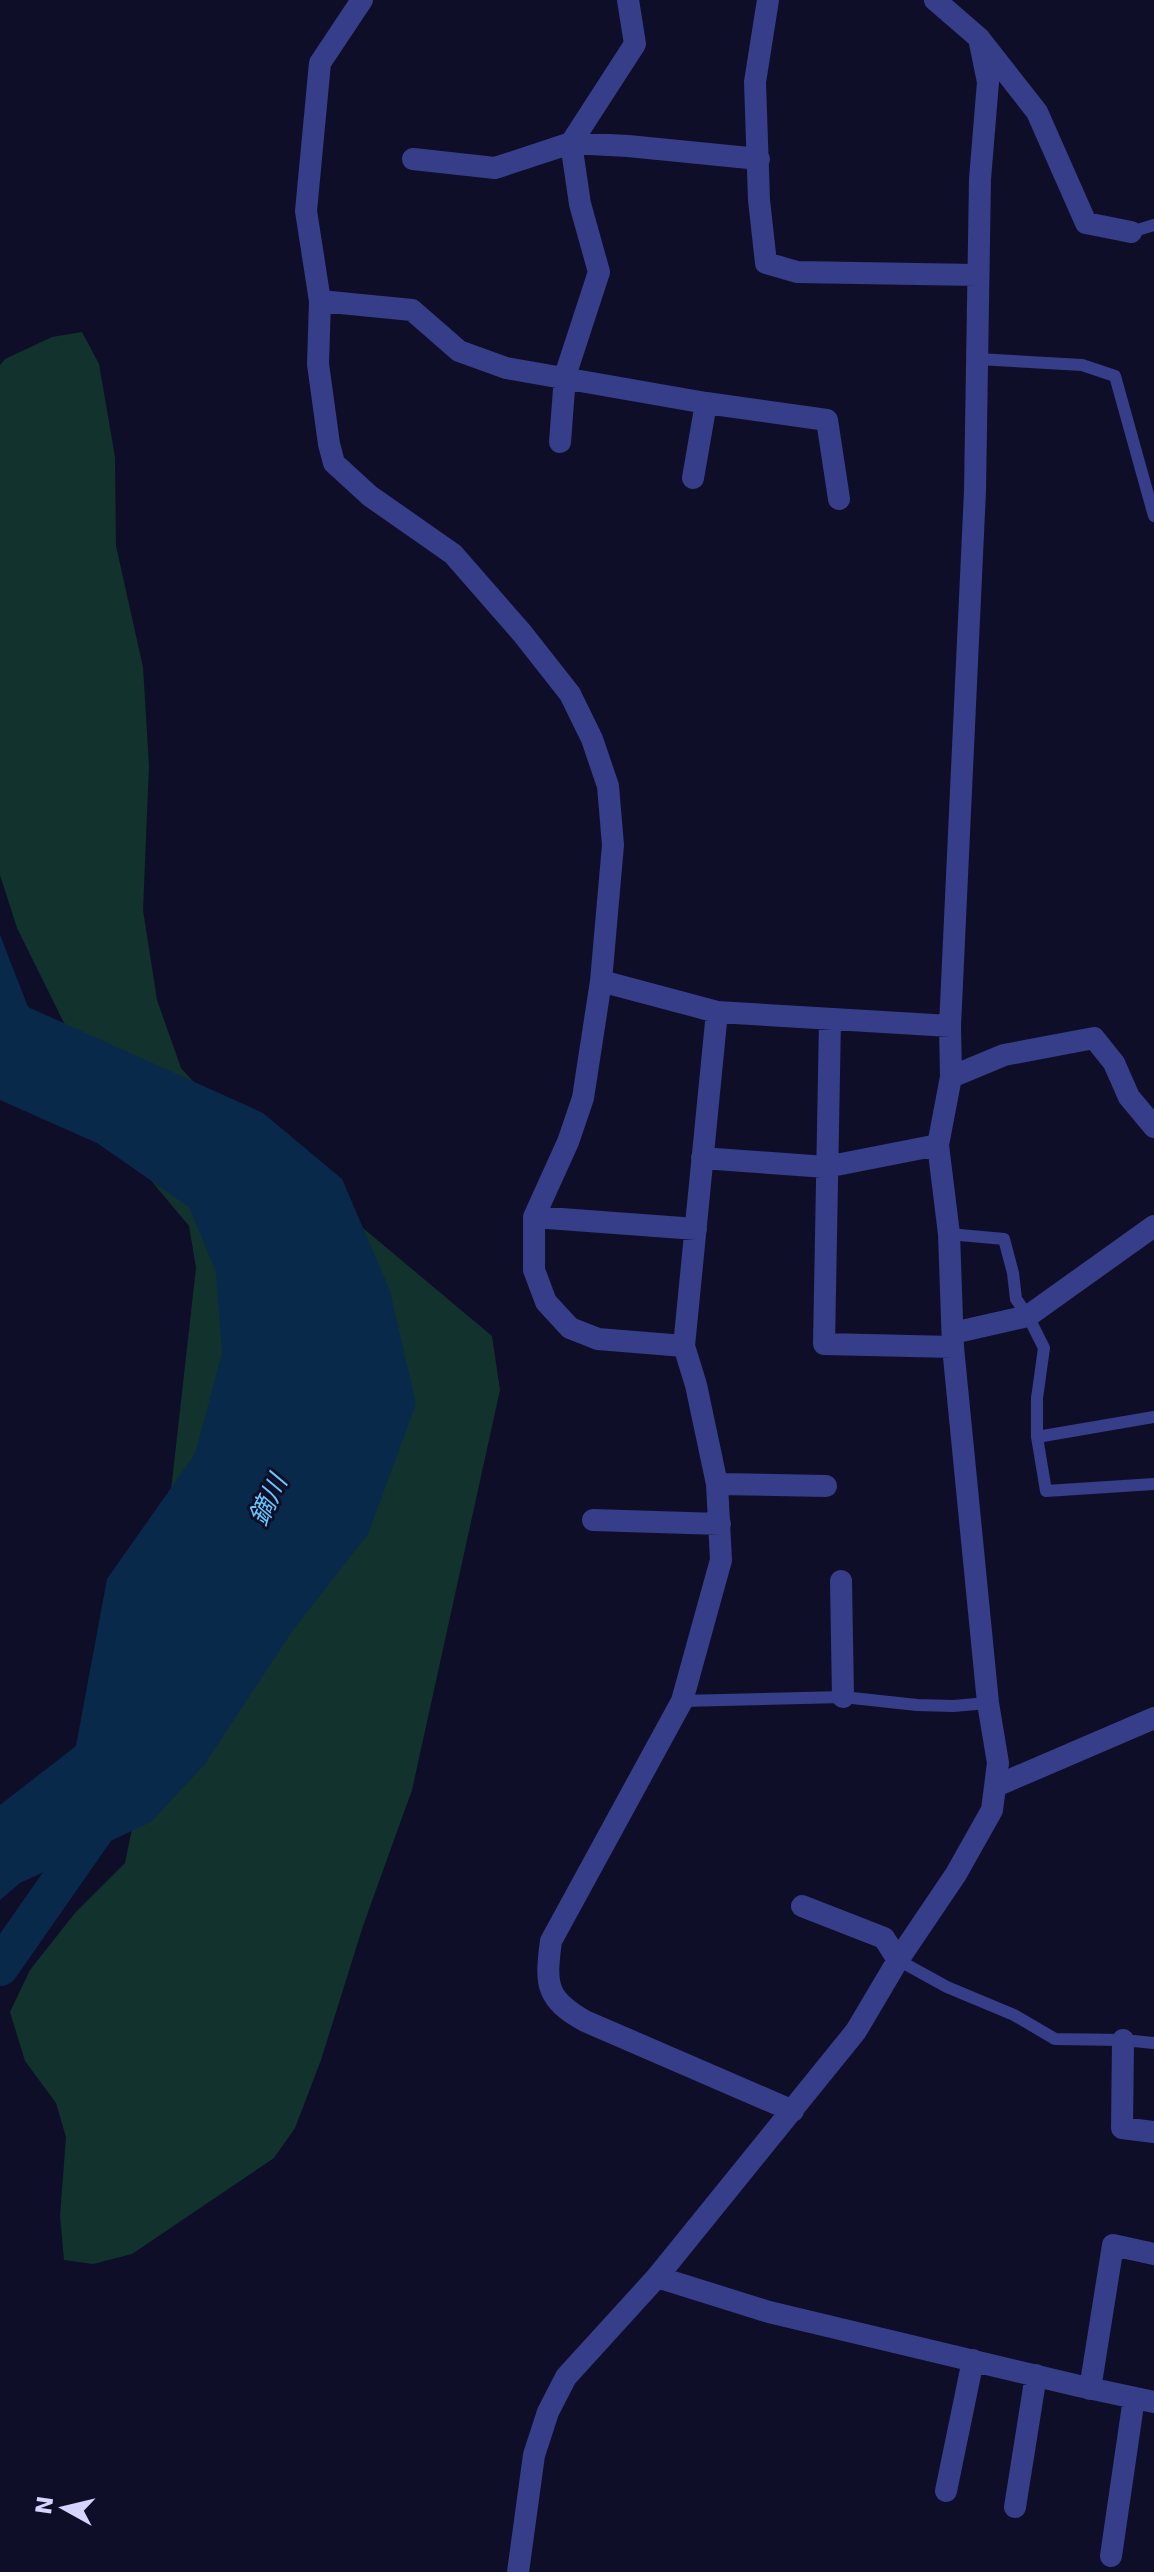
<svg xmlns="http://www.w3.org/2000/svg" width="1154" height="2572" font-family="'DejaVu Sans','Noto Sans JP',sans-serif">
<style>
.green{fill:#11322d}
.water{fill:#09294b}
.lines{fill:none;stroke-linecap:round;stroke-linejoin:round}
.river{stroke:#09294b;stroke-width:38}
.service{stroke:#363d89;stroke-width:12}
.minor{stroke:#363d89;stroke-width:22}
.labels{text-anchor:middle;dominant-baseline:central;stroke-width:6;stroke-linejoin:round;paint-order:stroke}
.water-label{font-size:26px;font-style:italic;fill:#63c9ff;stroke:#0f0e28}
</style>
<rect width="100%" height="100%" fill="#0f0e28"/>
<!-- green -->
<path class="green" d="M82 332 99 364 115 457 116 546 143 667 149 766 143 910 157 1000 181 1068 233 1125 314 1187 492 1336 500 1390 412 1790 363 1926 321 2060 295 2128 274 2158 132 2254 93 2264 64 2260 60 2216 66 2137 56 2103 25 2061 10 2012 30 1970 75 1913 125 1863 134 1819 196 1268 189 1226 153 1183 65 1025 17 928 0 875V365L5 359 52 337Z"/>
<!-- water -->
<path class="water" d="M0 935 28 1007 263 1113 342 1179 390 1291 416 1404 368 1534 293 1630 204 1765 151 1822 20 1883 0 1900V1805L76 1746 107 1579 195 1454 222 1353 216 1272 189 1207 97 1143 0 1100Z"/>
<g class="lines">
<!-- river -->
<path class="river" d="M0 1967 106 1815"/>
<!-- service -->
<path class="service" d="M1131 232 1154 225
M977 359 1082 365 1115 376 1154 516
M949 1234 1004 1239 1013 1273 1016 1299 1028 1316 1044 1348 1037 1398V1437L1046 1491 1154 1484
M1037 1437 1154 1417
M682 1701 843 1697 917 1705 953 1706 988 1703
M898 1960 947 1987 1014 2015 1055 2039 1123 2040 1154 2043"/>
<!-- minor -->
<path class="minor" d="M362 0 320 63 306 211 320 301 318 364 329 444 334 463 370 496 453 554 522 633 570 694 592 739 608 786 613 845 601 981 583 1098 568 1142 534 1217V1270L546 1302 570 1328 598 1339 684 1346 696 1385 717 1484 721 1560 682 1701 551 1941C545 1985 546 1999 585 2021L793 2111
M768 0 755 82 759 200 766 263 797 272 977 275
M935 0 979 38 1037 112 1086 223 1131 232
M413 159 495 168 571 143 628 146 759 159
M320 301 412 310 459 351 506 368 706 403 827 420 839 499
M560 442 565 376 599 272 580 204 571 143 635 44 628 0
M693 478 706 403
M601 981 717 1012 950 1026
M830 1020 824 1344 953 1347
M951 1077 1004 1055 1094 1038 1114 1063 1129 1097 1154 1127
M702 1158 826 1167 938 1145
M534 1217 696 1229
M953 1333 1028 1316 1154 1226
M684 1346 717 1012
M717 1484 826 1486
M593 1520 720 1524
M841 1581 843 1697
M996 1786 1154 1718
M802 1906 884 1938 898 1960
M1123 2040 1122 2128 1154 2132
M657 2277 769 2312 1079 2386 1154 2402
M1090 2389 1113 2245 1154 2254
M946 2491 973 2360
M1015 2507 1036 2375
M1111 2556 1134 2398
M518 2572 534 2455 548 2412 566 2377 657 2277 856 2031 898 1960 956 1874 992 1810 998 1763 988 1703 953 1347 949 1234 938 1145 951 1077 950 1026 975 491 980 179 988 82 979 38"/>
</g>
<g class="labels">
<!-- water labels -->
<g class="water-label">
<text transform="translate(268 1500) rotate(-64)">鏑川</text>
</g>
</g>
<!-- north arrow -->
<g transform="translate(64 2508) rotate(278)" stroke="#0f0e28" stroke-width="6" paint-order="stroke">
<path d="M0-6L14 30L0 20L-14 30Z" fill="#d5d5ff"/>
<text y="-12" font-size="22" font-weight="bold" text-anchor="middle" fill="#d5d5ff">N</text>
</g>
</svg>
